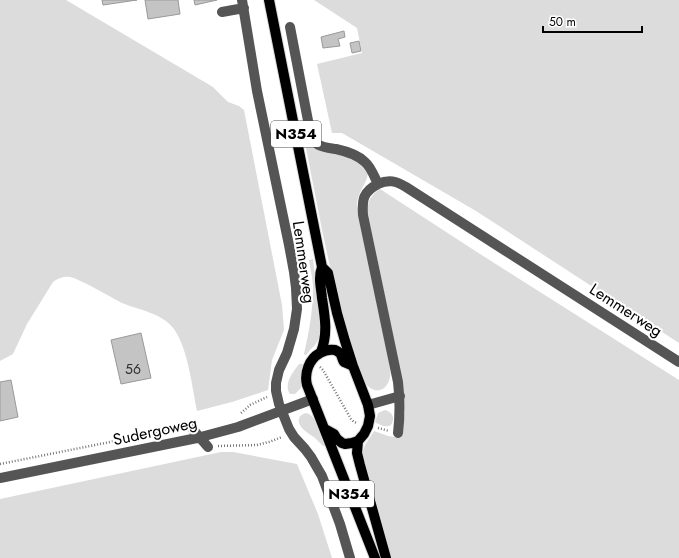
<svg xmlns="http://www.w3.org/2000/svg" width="679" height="558" font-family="Jost,sans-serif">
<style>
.green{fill:#dcdcdc}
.building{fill:#c4c4c4;stroke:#999}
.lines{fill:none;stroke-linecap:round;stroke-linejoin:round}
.major-casing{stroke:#dbdbdb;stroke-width:12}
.path{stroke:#777;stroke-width:2.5;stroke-dasharray:1 2;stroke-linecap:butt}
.minor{stroke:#555;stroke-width:10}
.major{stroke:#000;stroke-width:10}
.labels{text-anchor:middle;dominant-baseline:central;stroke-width:4;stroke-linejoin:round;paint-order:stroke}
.number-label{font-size:14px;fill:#313131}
.shield{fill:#fff;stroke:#4c4c4c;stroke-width:1}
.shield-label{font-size:15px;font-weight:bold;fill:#000}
.street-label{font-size:16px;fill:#000;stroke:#fff}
</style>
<rect width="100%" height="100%" fill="#fff"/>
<!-- green -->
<path class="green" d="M0 0H66L213 87 228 102 239 106 244 110 282 305 284 330 272 360 268 390 232 402 197 411C192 386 188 349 174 329 162 313 139 310 122 303 110 297 99 290 87 284 82 282 76 278 70 277 64 276 58 278 53 282L27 324 13 354 0 361Z
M314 0H679V343L476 211 342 133H332L317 64 362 53 357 28Z
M310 142 347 157 363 165 368 174C366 185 358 191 357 204L390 364H389C390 369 391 373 390 377 387 393 372 395 364 381L355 357 339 309 322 230 305 143Z
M380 189 480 254 679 380V558H390L362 455 365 445 374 431 388 436 401 438 405 411 403 385 368 214C367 201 370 196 380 189Z
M313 259 320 315 319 316C320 326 322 336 315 345 312 348 309 351 306 355H305L304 354C309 332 313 310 313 288 313 278 310 269 309 260Z
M299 364H303L301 371V388L295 394H290C283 384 293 372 299 364Z
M385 410C392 412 396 418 391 425 386 428 381 425 376 423L375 422 378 413Z
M306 413C317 415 321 436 325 446H323C320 443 317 440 314 437 308 433 297 427 299 419 300 415 303 414 306 413Z
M221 452H233L297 464 318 514 332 558H0V499Z"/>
<!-- building -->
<path class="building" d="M102 0H137L103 5Z
M145 0H178L180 14 148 19Z
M194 0H217L195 5Z
M344 31 345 37 338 39 340 46 323 48 321 37Z
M359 41 361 51 352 53 350 43Z
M141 333 151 378 121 384 111 340Z
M11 380 18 417 0 421V382Z"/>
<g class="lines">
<!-- major casing -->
<g class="major-casing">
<path id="major" d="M269 0 322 267 328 273 337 313 345 341 353 366 368 405 370 416 368 426 364 434 358 441 352 443 345 444 342 443 337 439 334 434 325 429
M321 352C328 334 325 317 322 298 321 287 318 278 322 267
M353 366C351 365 346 363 344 362 341 358 343 353 335 350 329 349 325 350 320 353 309 359 304 373 307 385L375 558
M358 441 357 453 360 465 386 558"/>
</g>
<!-- path -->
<path class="path" d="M320 367 323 370 351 419 354 422 357 423
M241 413 250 405 267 397
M378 428 389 431
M218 446 257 445 269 442 282 437
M0 464 180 428"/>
<!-- minor -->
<path class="minor" d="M242 0 257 91 289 245 294 272 296 288 297 309 294 329 287 353 279 370 276 383V391L279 404 289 429 294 437 305 449 311 457 322 476 340 524 350 558
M222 12 244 8
M290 27 310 131C314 147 321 147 336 149 345 151 358 155 365 162 371 167 374 176 378 184 389 179 396 181 406 187L679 362
M378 184C363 192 362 199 363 215L398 382C400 399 400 416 398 433
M368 405 400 396
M190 426 208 447
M0 478 197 438 238 427 313 399"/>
<!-- major -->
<use href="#major" class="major"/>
</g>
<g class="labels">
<!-- number labels -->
<g class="number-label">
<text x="133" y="369">56</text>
</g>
<!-- shield labels -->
<g class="shield">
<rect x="271" y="121" width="50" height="26" rx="3"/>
<rect x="324" y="481" width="50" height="26" rx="3"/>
</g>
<g class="shield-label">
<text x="296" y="134">N354</text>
<text x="349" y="494">N354</text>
</g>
<!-- street labels -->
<g class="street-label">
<text transform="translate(304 262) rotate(82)">Lemmerweg</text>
<text transform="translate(626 310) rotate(33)">Lemmerweg</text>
<text transform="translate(155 431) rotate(-12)">Sudergoweg</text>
</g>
</g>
<!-- scale -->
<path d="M543 26v6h99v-6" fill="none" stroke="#000000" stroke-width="2"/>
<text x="549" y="26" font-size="12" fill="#000000" stroke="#ffffff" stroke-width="3" paint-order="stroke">50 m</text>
</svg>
